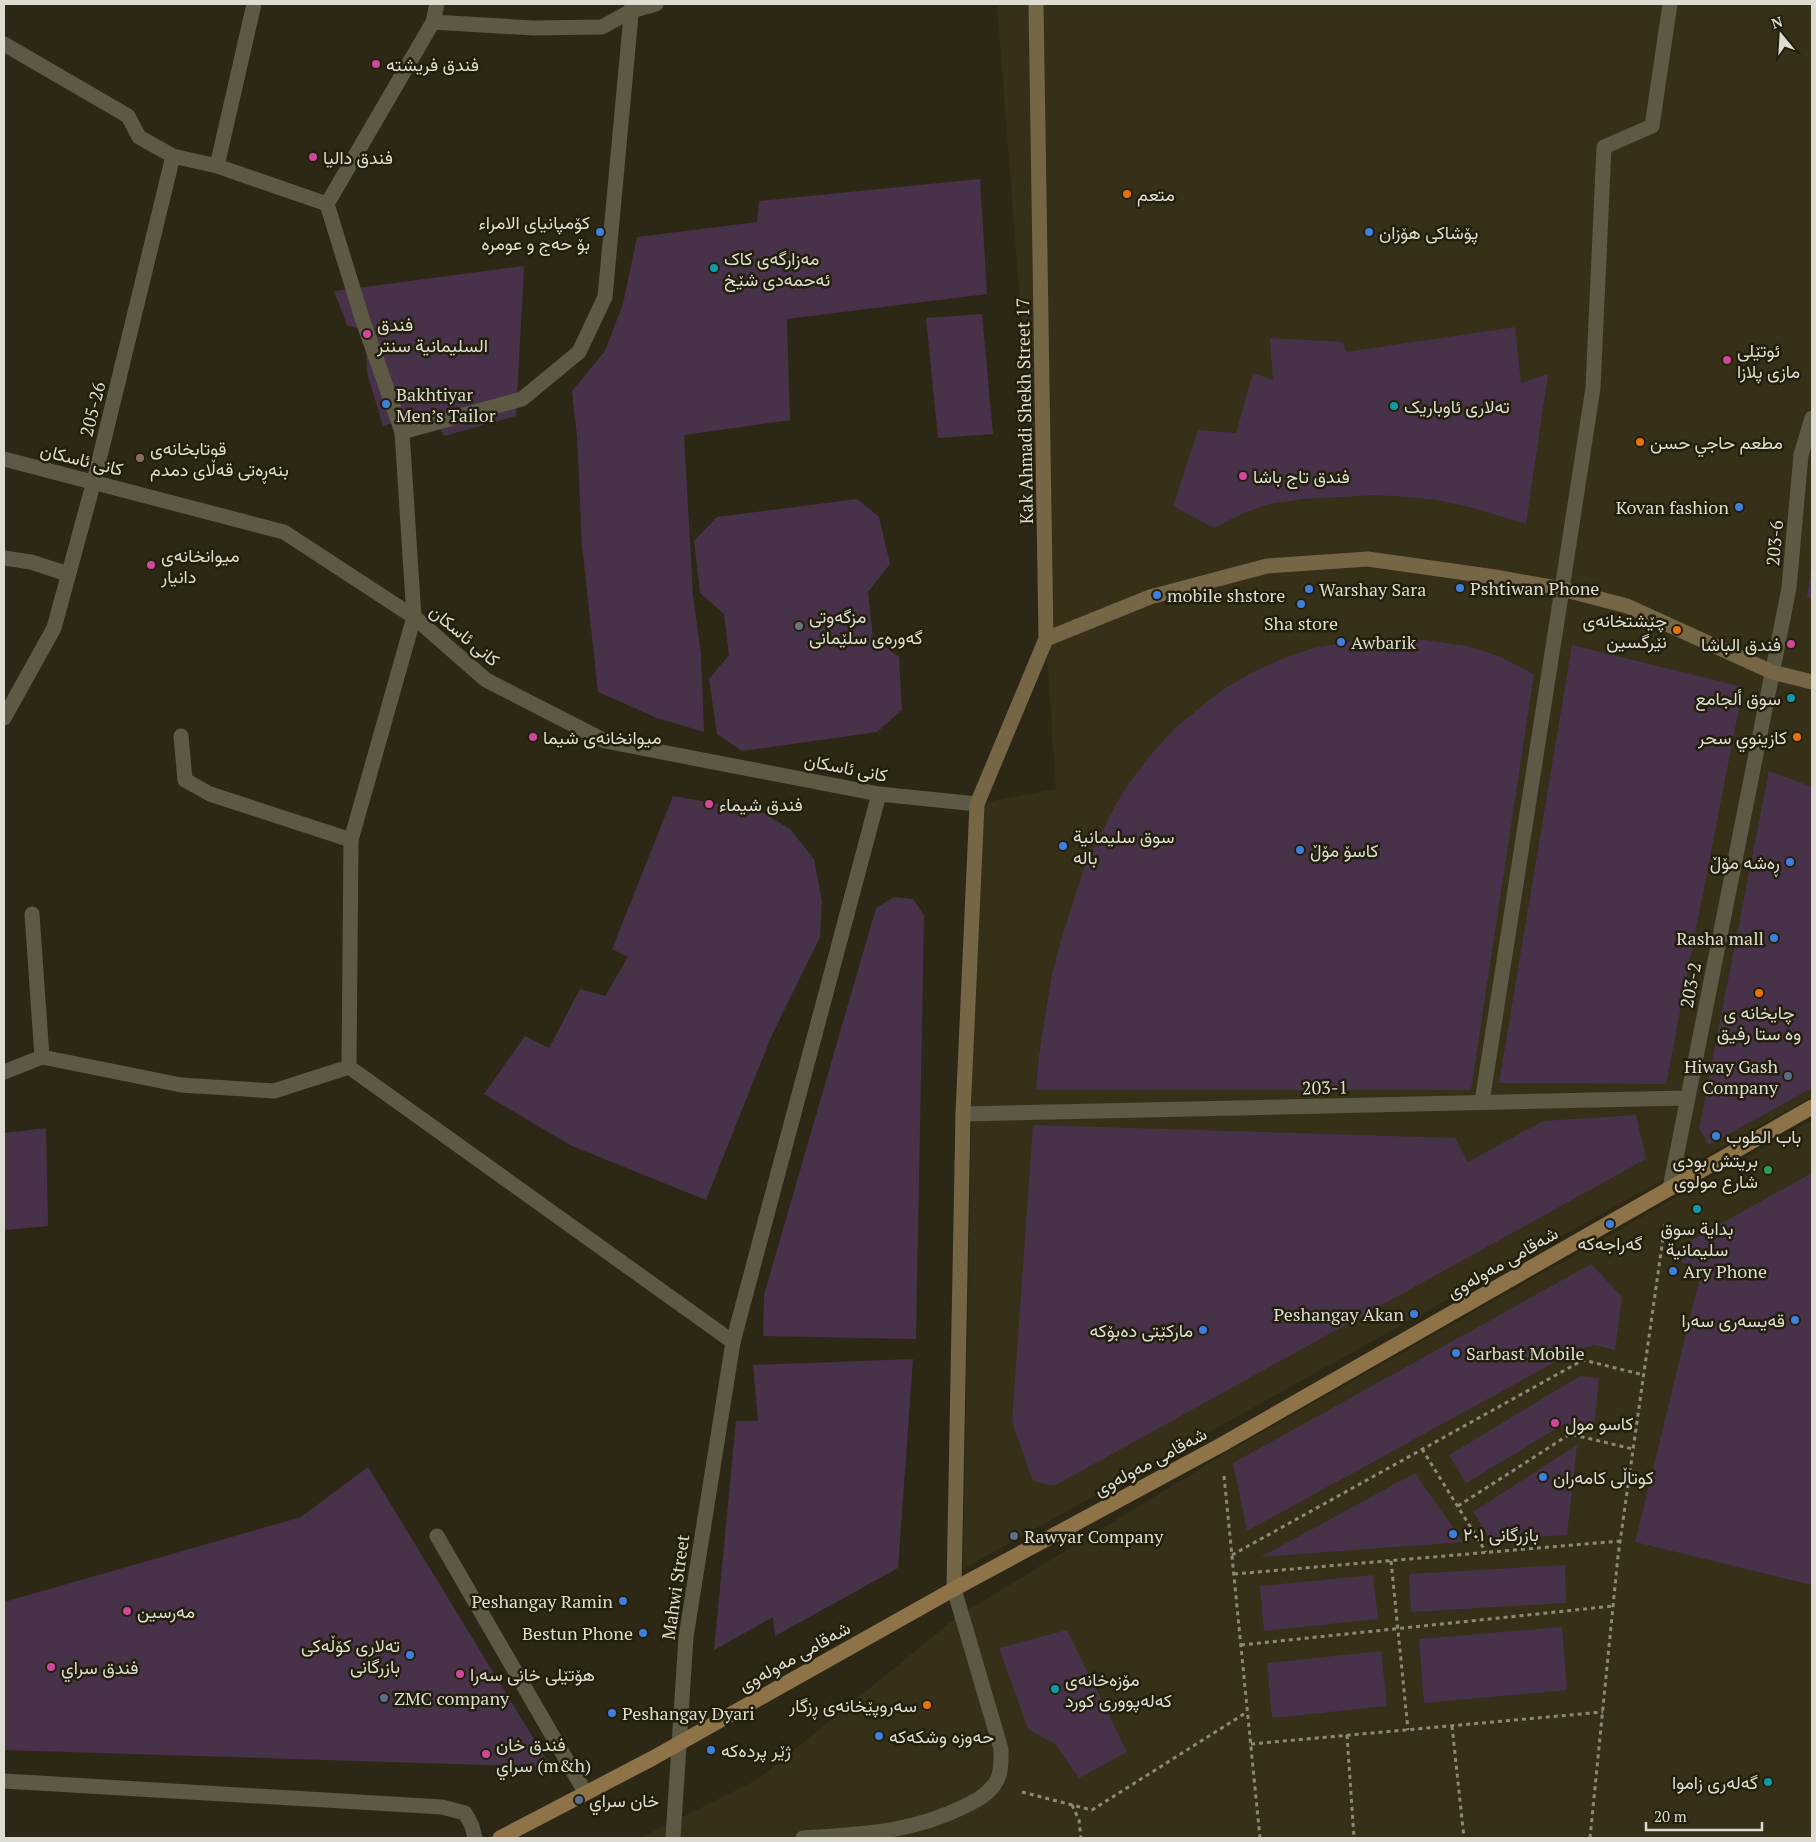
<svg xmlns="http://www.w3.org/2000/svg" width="1816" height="1842" font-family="'PT Serif',Vazirmatn,serif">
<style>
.built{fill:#363018}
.building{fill:#47324a}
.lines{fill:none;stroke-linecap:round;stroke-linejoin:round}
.path{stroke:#8d897a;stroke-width:3;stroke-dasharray:4 4;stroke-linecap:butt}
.service{stroke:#5e5945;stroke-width:15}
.pedestrian{stroke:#5e5945;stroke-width:15}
.minor{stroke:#5e5945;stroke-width:15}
.tertiary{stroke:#5e5945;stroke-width:15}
.secondary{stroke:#756646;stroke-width:15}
.primary{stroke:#8d7347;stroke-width:15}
.hotel-dot{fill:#d1479c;stroke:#231f0d;stroke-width:2}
.food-dot{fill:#e8710a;stroke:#231f0d;stroke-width:2}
.shop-dot{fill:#3f7fe0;stroke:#231f0d;stroke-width:2}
.culture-dot{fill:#0f9aa8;stroke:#231f0d;stroke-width:2}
.education-dot{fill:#8d6e63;stroke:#231f0d;stroke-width:2}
.worship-dot{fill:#6b7280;stroke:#231f0d;stroke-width:2}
.service-dot{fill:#5c6f8a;stroke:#231f0d;stroke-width:2}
.leisure-dot{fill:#2e9e5b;stroke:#231f0d;stroke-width:2}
.labels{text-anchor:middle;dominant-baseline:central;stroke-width:5;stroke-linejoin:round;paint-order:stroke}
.poi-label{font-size:18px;fill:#dedbd0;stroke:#231f0d;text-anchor:start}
.street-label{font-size:18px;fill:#dedbd0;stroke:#231f0d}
</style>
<rect width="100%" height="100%" fill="#2d2816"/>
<!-- built -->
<path class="built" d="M997 4H1812V1097L963 1569 977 804 1056 789 1046 639Z
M1812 1120V1838H640L757 1780 957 1617 1231 1450Z"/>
<!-- building -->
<path class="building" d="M980 179 987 294 787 319 790 420 684 435 693 595 701 655 704 732 657 718 598 692 582 545 577 436 572 391 605 351 623 304 637 237 757 222 759 201Z
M524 266 516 416 444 436 438 425 425 413 407 414 397 422 383 426 367 373 366 331 347 325 334 291Z
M982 314 993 434 938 438 926 318Z
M1515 327 1521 383 1548 374 1526 524 1474 508 1437 500 1408 497 1375 495 1304 499 1269 504 1243 513 1214 528 1173 506 1198 430 1236 433 1253 373 1273 380 1270 338 1343 342 1346 352Z
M857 499 879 517 890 564 868 592 873 638 899 657 902 710 877 732 742 751 717 734 709 679 729 655 724 614 700 593 694 541 717 517Z
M1811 569H1812V598L1807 597Z
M1391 638 1426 640 1467 646 1499 656 1534 674 1471 1090H1036L1039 1056 1051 979 1061 940 1084 868 1116 804 1132 779 1154 751 1177 726 1222 690 1251 673 1282 659 1313 648 1356 641Z
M1572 645 1743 687 1666 1084 1499 1083Z
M1769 771 1812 787V1088L1709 1145 1699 1128Z
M673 796 760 811 790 829 814 859 822 902 820 937 771 1037 706 1200 572 1146 484 1094 525 1036 549 1048 580 989 605 996 628 957 612 949Z
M894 897 913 899 924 915 916 1339 763 1336 764 1295 876 908Z
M1636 1115 1646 1159 1054 1486 1033 1481 1012 1422 1033 1125 1455 1138 1468 1162 1543 1121Z
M46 1128 48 1226 4 1230V1133Z
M1812 1173V1585L1635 1542 1702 1269 1681 1262 1688 1242Z
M1591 1264 1622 1297 1615 1350 1594 1345 1577 1350 1247 1531 1233 1463Z
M913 1359 898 1568 775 1636 773 1617 714 1650 736 1421H758L753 1365Z
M1580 1376 1599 1378 1594 1427 1564 1424 1466 1483 1449 1455Z
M1577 1445 1567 1535 1491 1540 1473 1512Z
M368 1467 551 1767 4 1750V1602L301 1517Z
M1415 1473 1463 1542 1261 1557Z
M1565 1565 1566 1603 1411 1612 1409 1574Z
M1373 1575 1378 1619 1264 1631 1260 1586Z
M1562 1627 1567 1690 1424 1703 1419 1639Z
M1067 1630 1127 1752 1079 1778 1055 1744 1028 1729 999 1648Z
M1381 1651 1387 1706 1272 1718 1267 1663Z"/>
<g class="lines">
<!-- path -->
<path class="path" d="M1422 1449 1486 1552
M1224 1476 1260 1838
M1458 1506 1570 1434 1633 1449
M1232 1555 1583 1360 1644 1375
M1391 1561 1408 1730
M1234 1574 1620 1541
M1241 1645 1613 1606
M1452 1726 1464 1838
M1347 1735 1354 1838
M1251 1744 1603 1712
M1022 1792 1092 1810 1247 1712
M1072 1805 1079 1820 1081 1838
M1590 1838 1618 1556 1665 1224"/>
<!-- service -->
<path class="service" d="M181 736 185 780 210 794 351 840
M32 914 42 1057
M437 1536 585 1792"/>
<!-- pedestrian -->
<path class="pedestrian" d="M1482 1102 1562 589"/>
<!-- minor -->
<path class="minor" d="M433 22 533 28 602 27 631 11 656 4
M4 44 128 116 139 137 173 156 217 166 327 204
M217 166 254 4
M402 432 522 399 579 352 605 297 632 4
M4 558 31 562 68 574
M1562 589 1593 388 1604 147 1652 126 1670 4
M4 718 54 628 94 481 173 156
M349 1067 351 840 414 617 402 432 362 318 327 204 433 22 437 4
M4 1072 42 1057 181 1085 274 1091 349 1067 733 1342
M963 1114 1687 1098
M1670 1188 1789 588 1801 455 1812 418
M4 1781 442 1807 465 1813 472 1826 475 1838
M803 1838C860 1834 911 1833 963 1807 975 1801 986 1796 994 1785 1002 1775 1001 1761 1001 1749L954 1589"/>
<!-- tertiary -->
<path class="tertiary" d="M4 459 284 532 414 617 486 680 605 741 879 794 977 804
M673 1838 686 1637 733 1342 879 794"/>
<!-- secondary -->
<path class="secondary" d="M1046 639 1150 597 1267 566 1368 559 1495 577 1562 589 1627 606 1772 672 1812 682
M954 1589 963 1114 977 804 1046 639 1036 4"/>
<!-- primary -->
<path class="primary" d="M500 1838 653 1758 954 1589 1221 1445 1812 1107"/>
</g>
<!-- markers -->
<g class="hotel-dot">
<circle cx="376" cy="64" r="5"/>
<circle cx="313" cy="157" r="5"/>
<circle cx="367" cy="334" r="5"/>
<circle cx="1727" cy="360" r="5"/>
<circle cx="1243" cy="476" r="5"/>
<circle cx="151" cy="565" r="5"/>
<circle cx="1791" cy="644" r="5"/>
<circle cx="533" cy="737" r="5"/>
<circle cx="709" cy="804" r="5"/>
<circle cx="1555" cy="1423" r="5"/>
<circle cx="127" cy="1611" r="5"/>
<circle cx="51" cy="1667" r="5"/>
<circle cx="460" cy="1674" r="5"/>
<circle cx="486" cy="1754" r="5"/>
</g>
<g class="food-dot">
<circle cx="1127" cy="194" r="5"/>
<circle cx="1640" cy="442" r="5"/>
<circle cx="1677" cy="630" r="5"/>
<circle cx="1797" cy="737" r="5"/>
<circle cx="1759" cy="993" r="5"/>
<circle cx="927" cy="1705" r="5"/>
</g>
<g class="shop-dot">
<circle cx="600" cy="232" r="5"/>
<circle cx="1369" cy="232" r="5"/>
<circle cx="386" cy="404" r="5"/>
<circle cx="1739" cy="507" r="5"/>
<circle cx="1460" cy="588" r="5"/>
<circle cx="1309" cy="589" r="5"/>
<circle cx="1157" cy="595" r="5"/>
<circle cx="1301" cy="604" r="5"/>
<circle cx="1341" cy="642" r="5"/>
<circle cx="1063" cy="846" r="5"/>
<circle cx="1300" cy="850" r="5"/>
<circle cx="1790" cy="862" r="5"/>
<circle cx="1774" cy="938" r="5"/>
<circle cx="1716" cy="1136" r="5"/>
<circle cx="1610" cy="1224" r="5"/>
<circle cx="1673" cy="1271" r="5"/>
<circle cx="1414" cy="1314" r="5"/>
<circle cx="1795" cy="1320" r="5"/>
<circle cx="1203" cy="1330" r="5"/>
<circle cx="1456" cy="1353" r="5"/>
<circle cx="1543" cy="1477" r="5"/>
<circle cx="1453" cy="1534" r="5"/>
<circle cx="623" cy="1601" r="5"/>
<circle cx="643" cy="1633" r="5"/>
<circle cx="410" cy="1655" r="5"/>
<circle cx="612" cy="1713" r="5"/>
<circle cx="879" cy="1736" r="5"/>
<circle cx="711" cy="1750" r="5"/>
</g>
<g class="culture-dot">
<circle cx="714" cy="268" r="5"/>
<circle cx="1394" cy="406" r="5"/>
<circle cx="1791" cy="698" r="5"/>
<circle cx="1697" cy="1209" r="5"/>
<circle cx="1055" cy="1689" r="5"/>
<circle cx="1768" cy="1782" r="5"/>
</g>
<circle class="education-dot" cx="140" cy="458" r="5"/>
<circle class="worship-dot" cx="799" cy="626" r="5"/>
<g class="service-dot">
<circle cx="1788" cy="1076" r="5"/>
<circle cx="1014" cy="1536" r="5"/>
<circle cx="384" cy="1698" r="5"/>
<circle cx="579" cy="1800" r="5"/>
</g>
<circle class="leisure-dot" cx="1768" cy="1170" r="5"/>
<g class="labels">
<!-- poi labels -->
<g class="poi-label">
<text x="386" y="64">فندق فريشته</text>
<text x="323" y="157">فندق داليا</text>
<text x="1137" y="194">متعم</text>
<text x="590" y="222" text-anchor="end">کۆمپانیای الامراء<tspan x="590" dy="21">بۆ حەج و عومرە</tspan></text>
<text x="1379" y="232">پۆشاکی هۆزان</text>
<text x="724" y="258">مەزارگەی کاک<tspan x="724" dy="21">ئەحمەدی شێخ</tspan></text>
<text x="377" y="324">فندق<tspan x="377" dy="21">السليمانية سنتر</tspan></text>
<text x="1737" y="350">ئوتێلی<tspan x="1737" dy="21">مازی پلازا</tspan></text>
<text x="396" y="394">Bakhtiyar<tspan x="396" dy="21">Men’s Tailor</tspan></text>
<text x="1404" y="406">تەلاری ئاوباریک</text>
<text x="1650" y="442">مطعم حاجي حسن</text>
<text x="150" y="448">قوتابخانەی<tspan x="150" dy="21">بنەڕەتی قەڵای دمدم</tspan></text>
<text x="1253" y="476">فندق تاج باشا</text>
<text x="1729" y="507" text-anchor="end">Kovan fashion</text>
<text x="161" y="555">میوانخانەی<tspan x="161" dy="21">دانیار</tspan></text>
<text x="1470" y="588">Pshtiwan Phone</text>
<text x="1319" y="589">Warshay Sara</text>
<text x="1167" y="595">mobile shstore</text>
<text x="809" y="616">مزگەوتی<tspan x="809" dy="21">گەورەی سلێمانی</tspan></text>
<text x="1667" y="620" text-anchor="end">چێشتخانە‌ی<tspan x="1667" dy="21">نێرگسین</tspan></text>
<text x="1301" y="623" text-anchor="middle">Sha store</text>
<text x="1351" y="642">Awbarik</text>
<text x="1781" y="644" text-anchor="end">فندق الباشا</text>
<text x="1781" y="698" text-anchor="end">سوق ألجامع</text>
<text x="543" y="737">میوانخانەی شیما</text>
<text x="1787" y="737" text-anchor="end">كازينوي سحر</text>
<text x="719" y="804">فندق شيماء</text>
<text x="1073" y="836">سوق سليمانية<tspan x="1073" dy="21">باله</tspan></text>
<text x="1310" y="850">کاسۆ مۆڵ</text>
<text x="1780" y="862" text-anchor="end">ڕەشە مۆڵ</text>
<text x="1764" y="938" text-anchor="end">Rasha mall</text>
<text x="1759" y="1012" text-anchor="middle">چايخانه ى<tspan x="1759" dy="21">وه ستا رفيق</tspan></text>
<text x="1778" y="1066" text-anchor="end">Hiway Gash<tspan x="1778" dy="21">Company</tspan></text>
<text x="1726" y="1136">باب الطوب</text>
<text x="1758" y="1160" text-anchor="end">بريتش بودى<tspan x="1758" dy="21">شارع مولوى</tspan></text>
<text x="1697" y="1228" text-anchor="middle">بداية سوق<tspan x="1697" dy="21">سليمانية</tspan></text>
<text x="1610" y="1243" text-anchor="middle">گە‌راجە‌كە</text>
<text x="1683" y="1271">Ary Phone</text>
<text x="1404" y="1314" text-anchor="end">Peshangay Akan</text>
<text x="1785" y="1320" text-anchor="end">قەیسەری سەرا</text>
<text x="1193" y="1330" text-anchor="end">مارکێتی دەبۆکە</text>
<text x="1466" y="1353">Sarbast Mobile</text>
<text x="1565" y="1423">كاسو مول</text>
<text x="1553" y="1477">کوتاڵی کامەران</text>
<text x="1463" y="1534">بازرگانی ٢٠١</text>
<text x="1024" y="1536">Rawyar Company</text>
<text x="613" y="1601" text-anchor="end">Peshangay Ramin</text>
<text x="137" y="1611">مەرسین</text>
<text x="633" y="1633" text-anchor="end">Bestun Phone</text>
<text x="400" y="1645" text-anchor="end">تەلاری کۆڵەکی<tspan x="400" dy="21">بازرگانی</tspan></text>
<text x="61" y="1667">فندق سراي</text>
<text x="470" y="1674">هۆتێلی خانی سەرا</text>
<text x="1065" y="1679">مۆزەخانەی<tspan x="1065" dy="21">کەلەپووری کورد</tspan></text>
<text x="394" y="1698">ZMC company</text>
<text x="917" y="1705" text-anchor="end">سەروپێخانەى ڕزگار</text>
<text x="622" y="1713">Peshangay Dyari</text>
<text x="889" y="1736">حەوزە وشکەکە</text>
<text x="496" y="1744">فندق خان<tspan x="496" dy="21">سراي (m&amp;h)</tspan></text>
<text x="721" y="1750">ژێر پردەکە</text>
<text x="1758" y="1782" text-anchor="end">گەلەری زاموا</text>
<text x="589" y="1800">خان سراي</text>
</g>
<!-- street labels -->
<g class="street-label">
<text transform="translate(92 409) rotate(-76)">205-26</text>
<text transform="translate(1024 411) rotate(-91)">Kak Ahmadi Shekh Street 17</text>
<text transform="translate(82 459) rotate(14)">کانی ئاسکان</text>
<text transform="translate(1774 543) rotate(-85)">203-6</text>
<text transform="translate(465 635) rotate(40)">کانی ئاسکان</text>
<text transform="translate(846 767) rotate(11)">کانی ئاسکان</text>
<text transform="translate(1690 985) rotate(-79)">203-2</text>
<text transform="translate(1325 1087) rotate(-1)">203-1</text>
<text transform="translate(1502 1262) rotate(-30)">شەقامی مەولەوی</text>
<text transform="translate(1150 1461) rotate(-28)">شەقامی مەولەوی</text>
<text transform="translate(675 1587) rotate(-82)">Mahwi Street</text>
<text transform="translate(794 1656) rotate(-29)">شەقامی مەولەوی</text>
</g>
</g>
<!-- border -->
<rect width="1816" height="1842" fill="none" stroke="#dedbd0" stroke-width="10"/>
<!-- north arrow -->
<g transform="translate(1781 35) rotate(342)" stroke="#231f0d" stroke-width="4" paint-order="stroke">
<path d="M0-4L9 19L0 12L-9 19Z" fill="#dedbd0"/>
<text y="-8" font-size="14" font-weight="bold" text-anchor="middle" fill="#dedbd0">N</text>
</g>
<!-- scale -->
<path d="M1646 1822v8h116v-8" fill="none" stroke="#dedbd0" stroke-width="2.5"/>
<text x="1654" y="1822" font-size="15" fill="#dedbd0" stroke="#231f0d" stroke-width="4" paint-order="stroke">20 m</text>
</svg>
